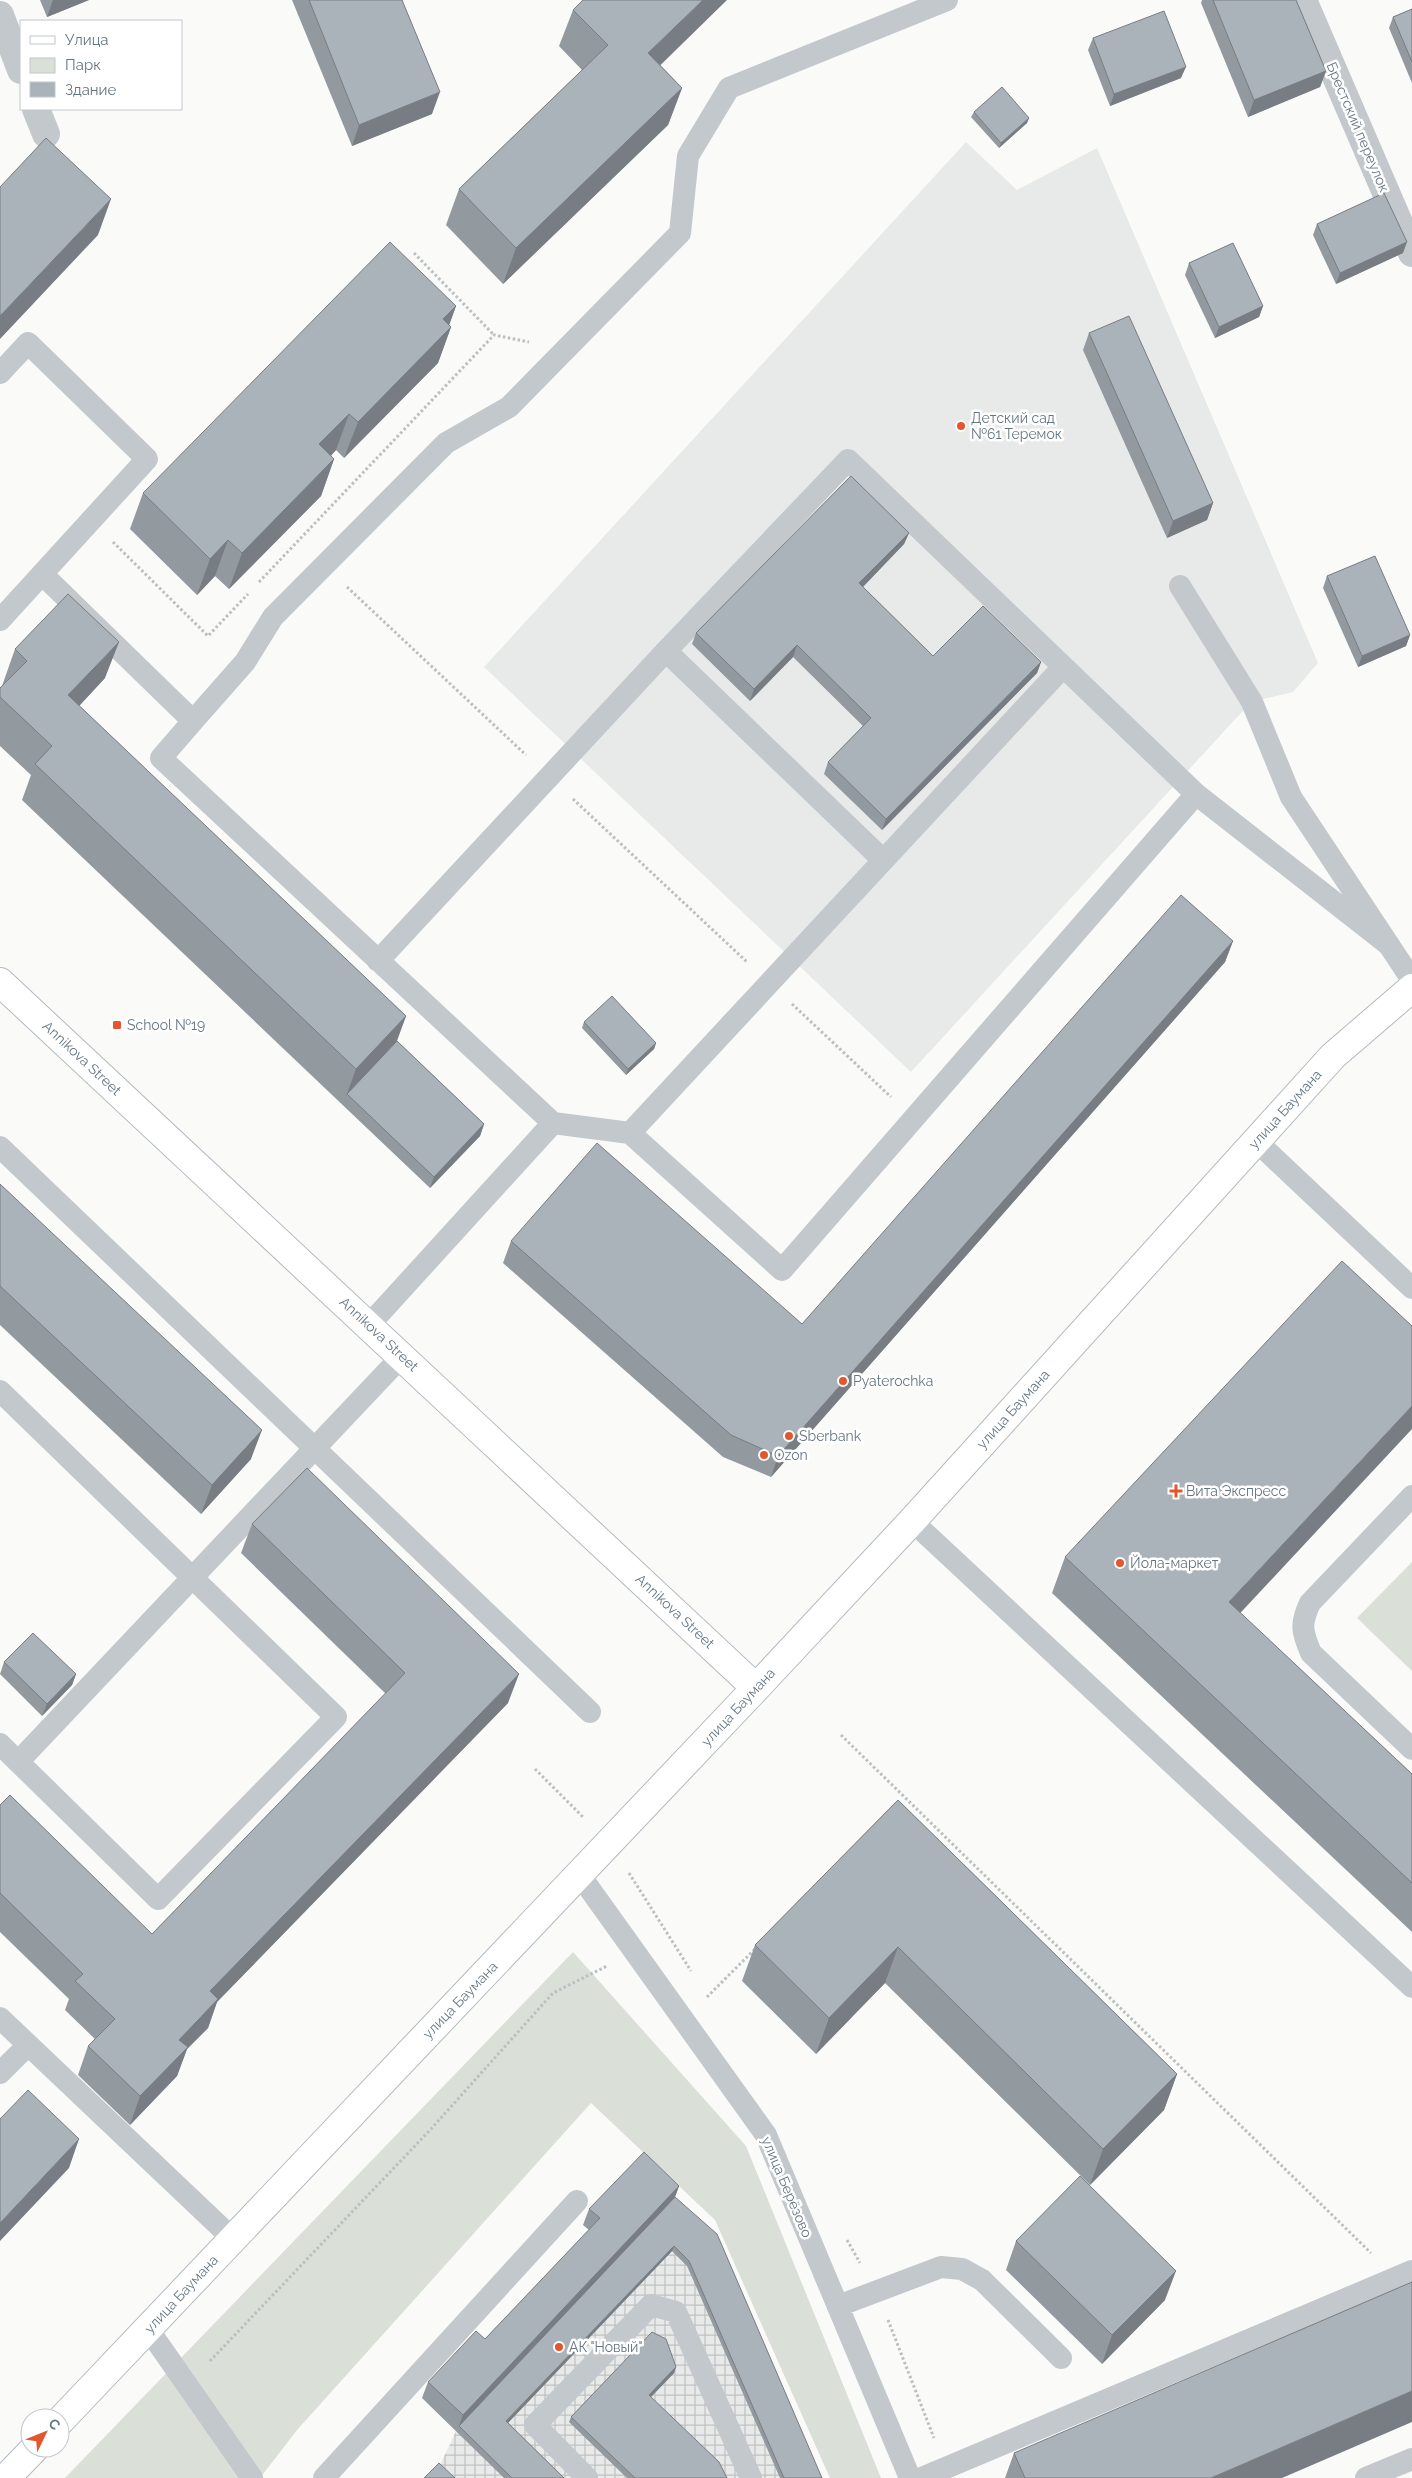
<svg xmlns="http://www.w3.org/2000/svg" width="1412" height="2478" font-family="Raleway,sans-serif">
<style>
.built{fill:#e8e9e9}
.industrial{fill:url(#industrial-grid)}
.green{fill:#dadfd7}
.lines{fill:none;stroke-linecap:round;stroke-linejoin:round}
.secondary-casing{stroke:#b3babf;stroke-width:30}
.path{stroke:#bbbfc2;stroke-width:3;stroke-dasharray:2.5 2.5;stroke-linecap:butt}
.lane{stroke:#c3c8cc;stroke-width:22}
.street{stroke:#c3c8cc;stroke-width:28}
.secondary{stroke:#fff;stroke-width:28}
.wall{fill:#929a9f}
.shaded-wall{fill:#777d82}
.building{fill:#aab3b9;stroke:#777d82}
.poi-dot{fill:#e4572e;stroke:#fff;stroke-width:2}
.labels{text-anchor:middle;dominant-baseline:central;stroke-width:5;stroke-linejoin:round;paint-order:stroke}
.street-label{font-size:14px;fill:#657683;stroke:#fff}
.poi-label{font-size:14px;fill:#657683;stroke:#fff;text-anchor:start}
</style>
<defs>
<pattern id="industrial-grid" width="8" height="8" patternUnits="userSpaceOnUse" patternTransform="scale(1.25)"><rect width="8" height="8" fill="#e8e9e9"/><path d="M0 4h8M4 0v8" fill="none" stroke="#c0c1c2"/></pattern>
</defs>
<rect width="100%" height="100%" fill="#fafaf8"/>
<!-- built -->
<path class="built" d="M966 142 1017 190 1097 148 1318 663 1293 692 1251 702 911 1072 484 667Z"/>
<!-- industrial -->
<path class="industrial" d="M673 2202 817 2478H434L456 2431Z"/>
<!-- green -->
<path class="green" d="M1412 1562V1671L1357 1618Z
M573 1952 746 2146 881 2478H830L715 2220 591 2103 297 2430 260 2478H65Z"/>
<g class="lines">
<!-- secondary casing -->
<g class="secondary-casing">
<path id="secondary" d="M0 982 756 1688
M60 2421 756 1688 912 1521 1333 1056 1412 988
M6 2478 35 2448"/>
</g>
<!-- path -->
<path class="path" d="M414 253 494 335
M113 542 208 636 248 594
M259 582 494 335 529 342
M347 587 526 755
M573 799 747 962
M792 1004 891 1097
M841 1735 1371 2253
M535 1769 584 1818
M629 1873 691 1971
M707 1997 756 1948
M847 2240 860 2263
M888 2320 934 2438
M210 2361 431 2129 553 1993 607 1966"/>
<!-- lane -->
<path class="lane" d="M0 373 28 343 147 459 0 620
M42 574 193 721 245 662 273 617 446 443 509 407 680 233 688 156 729 88 947 0
M1180 586 1252 702 1291 797 1412 980
M193 721 161 758 553 1123
M883 860 666 651 848 460 1196 794
M378 961 666 651
M630 1133 1063 667
M1256 1141 1412 1288
M0 1147 590 1712
M369 1325 553 1123 630 1133 782 1270 1196 794 1389 945
M0 1391 336 1717 158 1899 0 1744
M1412 1496 1310 1603C1300 1624 1302 1632 1311 1653L1412 1749
M912 1521 1412 1987
M18 1762 402 1356
M579 1874 766 2135 910 2478
M0 2018 233 2239
M0 2073 28 2045
M838 2306 941 2267 962 2269 982 2280 1061 2358
M148 2329 252 2478
M324 2478 577 2201
M587 2478 535 2425 651 2305 676 2312 751 2478
M922 2478 1412 2271
M1366 2478 1412 2459"/>
<!-- street -->
<path class="street" d="M1303 0 1412 253
M0 15 21 70
M36 109 46 134"/>
<!-- secondary -->
<use href="#secondary" class="secondary"/>
</g>
<!-- wall -->
<path class="wall" d="M40 0H89L47 17Z
M292 0H402L432 114 352 146Z
M1202 0H1296L1326 71 1320 87 1248 117 1201 3Z
M1412 9V83L1389 28 1393 17Z
M573 10 660 65 682 88 668 125 503 284 446 225 459 189 582 70 559 46Z
M1093 38 1181 78 1110 106 1088 50Z
M974 112 1029 118 1027 123 999 148 971 117Z
M1317 224 1403 253 1336 284 1313 235Z
M1189 263 1263 306 1259 317 1215 338 1185 275Z
M456 306 449 325 451 327 438 363 344 458 336 450 331 456 334 459 321 496 229 589 215 576 197 595 130 529 143 493Z
M1089 333 1213 503 1207 520 1167 538 1083 350Z
M909 533 904 544 863 587 933 656 1041 662 1037 673 882 830 824 774 828 762 863 726 793 657 750 701 692 644 696 633Z
M1327 576 1410 635 1406 646 1358 667 1323 588Z
M15 649 105 678 79 706 406 1016 397 1041 484 1124 480 1136 430 1188 22 800 31 775 0 746V688L2 686Z
M1233 941 1225 962 771 1477 723 1457 503 1263 511 1241 802 1324Z
M584 1022 656 1043 654 1049 626 1075 582 1028Z
M0 1184 251 1459 201 1514 0 1325Z
M252 1524 508 1703 217 2002 208 2028 187 2049 177 2076 130 2125 78 2075 88 2046 95 2039 65 2010 69 1999 0 1932V1805L152 1934 386 1694 241 1553Z
M1065 1557 1240 1613 1412 1774V1932L1052 1593Z
M4 1662 76 1674 72 1685 42 1716 0 1674Z
M898 1800 1177 2074 1164 2110 1090 2185 885 1983 816 2054 742 1981 755 1945Z
M679 2186 675 2197 822 2478H780L687 2266 672 2251 508 2423 564 2478H504L422 2398 428 2382 485 2339 589 2230 583 2225 589 2209Z
M1016 2241 1165 2300 1102 2364 1006 2270Z
M676 2367 674 2373 651 2397 727 2478H627L569 2422 571 2417Z
M1014 2453 1282 2478H1005Z"/>
<!-- shaded-wall -->
<path class="shaded-wall" d="M53 0H89L47 17Z
M703 0H727L635 90 648 53Z
M1186 67 1181 78 1110 106 1114 94Z
M1326 71 1320 87 1248 117 1254 100Z
M682 88 668 125 503 284 516 248Z
M440 92 432 114 352 146 359 125Z
M1029 118 1027 123 999 148 1001 143Z
M111 199 98 235 0 339V316Z
M1407 242 1403 253 1336 284 1340 273Z
M456 306 447 331 451 327 438 363 344 458 358 422 443 319Z
M1263 306 1259 317 1215 338 1219 327Z
M349 414 336 450 306 481 319 444Z
M334 459 321 496 229 589 242 553Z
M1213 503 1207 520 1167 538 1173 521Z
M909 533 904 544 855 595 859 583Z
M228 540 215 576 197 595 210 559Z
M1410 635 1406 646 1358 667 1362 656Z
M119 642 105 678 55 732 68 695Z
M797 645 793 657 750 701 754 689Z
M1041 662 1037 673 882 830 886 819Z
M1233 941 1225 962 771 1477 778 1456Z
M406 1016 392 1053 347 1094 356 1069Z
M656 1043 654 1049 626 1075 628 1069Z
M484 1124 480 1136 430 1188 434 1177Z
M1412 1406V1429L1216 1639 1229 1602Z
M262 1430 251 1459 201 1514 212 1485Z
M76 1674 72 1685 42 1716 47 1704Z
M519 1674 508 1703 217 2002 208 2028 187 2049 177 2076 130 2125 140 2096 210 1991Z
M898 1947 885 1983 816 2054 829 2018Z
M1177 2074 1164 2110 1090 2185 1103 2149Z
M79 2139 69 2168 0 2241V2223Z
M679 2186 673 2202 459 2426 463 2415Z
M674 2246 672 2251 504 2427 506 2421Z
M1176 2271 1165 2300 1102 2364 1112 2335Z
M676 2367 674 2373 647 2401 649 2395Z
M1412 2391V2422L1282 2478H1211Z"/>
<!-- building -->
<path class="building" d="M309 0H402L440 92 359 125Z
M583 0H703L648 53 682 88 516 248 459 189 608 45 573 10Z
M1213 0H1296L1326 71 1254 100Z
M1412 9V62L1393 17Z
M1164 11 1186 67 1114 94 1093 38Z
M1002 87 1029 118 1001 143 974 112Z
M46 138 111 199 0 316V187Z
M1384 193 1407 242 1340 273 1317 224Z
M390 242 456 306 443 319 451 327 358 422 349 414 319 444 334 459 242 553 228 540 210 559 143 493Z
M1233 243 1263 306 1219 327 1189 263Z
M1129 316 1213 503 1173 521 1089 333Z
M851 476 909 533 859 583 933 656 983 606 1041 662 886 819 828 762 871 718 797 645 754 689 696 633Z
M1375 556 1410 635 1362 656 1327 576Z
M68 594 119 642 68 695 406 1016 356 1069 35 764 52 746 0 697V688L27 661 15 649Z
M1181 895 1233 941 778 1456 731 1435 511 1241 597 1143 802 1324Z
M612 996 656 1043 628 1069 584 1022Z
M397 1041 484 1124 434 1177 347 1094Z
M0 1184 262 1430 212 1485 0 1286Z
M1342 1261 1412 1326V1406L1229 1602 1412 1774V1883L1065 1557Z
M307 1468 519 1674 210 1991 218 1999 179 2040 188 2047 140 2096 88 2046 115 2019 75 1981 83 1974 0 1893V1805L10 1795 152 1934 405 1673 252 1524Z
M33 1633 76 1674 47 1704 4 1662Z
M898 1800 1177 2074 1103 2149 898 1947 829 2018 755 1945Z
M28 2090 79 2139 0 2223V2119Z
M644 2152 679 2186 463 2415 428 2382 476 2331 485 2339 600 2218 589 2209Z
M1080 2176 1176 2271 1112 2335 1016 2241Z
M675 2197 717 2234 822 2478H784L689 2261 674 2246 506 2421 564 2478H512L459 2426Z
M1412 2282V2391L1211 2478H1025L1014 2453Z
M652 2332 666 2339 676 2367 649 2395 719 2462 727 2478H635L571 2417Z
M439 2463 455 2478H424Z"/>
<!-- markers -->
<g class="poi-dot">
<circle cx="961" cy="426" r="5"/>
<rect x="112" y="1020" width="10" height="10" rx="2.5"/>
<circle cx="843" cy="1381" r="5"/>
<circle cx="789" cy="1436" r="5"/>
<circle cx="764" cy="1455" r="5"/>
<path d="M1173.5 1483.5h5v5h5v5h-5v5h-5v-5h-5v-5h5z"/>
<circle cx="1120" cy="1563" r="5"/>
<circle cx="559" cy="2347" r="5"/>
</g>
<g class="labels">
<!-- street labels -->
<g class="street-label">
<text transform="translate(1358 127) rotate(67)">Брестский переулок</text>
<text transform="translate(82 1058) rotate(43)">Annikova Street</text>
<text transform="translate(1285 1109) rotate(-48)">улица Баумана</text>
<text transform="translate(379 1334) rotate(43)">Annikova Street</text>
<text transform="translate(1013 1409) rotate(-48)">улица Баумана</text>
<text transform="translate(675 1611) rotate(43)">Annikova Street</text>
<text transform="translate(738 1707) rotate(-47)">улица Баумана</text>
<text transform="translate(460 2000) rotate(-46)">улица Баумана</text>
<text transform="translate(787 2187) rotate(67)">улица Берёзово</text>
<text transform="translate(181 2294) rotate(-47)">улица Баумана</text>
</g>
<!-- poi labels -->
<g class="poi-label">
<text x="971" y="418">Детский сад<tspan x="971" dy="16">№61 Теремок</tspan></text>
<text x="127" y="1025">School №19</text>
<text x="853" y="1381">Pyaterochka</text>
<text x="799" y="1436">Sberbank</text>
<text x="774" y="1455">Ozon</text>
<text x="1186" y="1491">Вита Экспресс</text>
<text x="1130" y="1563">Йола-маркет</text>
<text x="569" y="2347">АК "Новый"</text>
</g>
</g>
<!-- legend -->
<rect x="20" y="20" width="162" height="90" fill="#ffffff" stroke="#c1c8cd"/>
<rect x="30" y="36" width="25" height="8" fill="#ffffff" stroke="#c1c8cd"/>
<text x="65" y="45" font-size="15" fill="#657683">Улица</text>
<rect x="30" y="58" width="25" height="15" fill="#dadfd7" stroke="#c1c8cd"/>
<text x="65" y="70" font-size="15" fill="#657683">Парк</text>
<rect x="30" y="82" width="25" height="15" fill="#aab3b9" stroke="#c1c8cd"/>
<text x="65" y="95" font-size="15" fill="#657683">Здание</text>
<!-- north arrow -->
<g transform="translate(45 2433) rotate(47)"><circle r="24" fill="#ffffff" stroke="#c1c8cd"/>
<path d="M0-4L9 19L0 12L-9 19Z" fill="#e4572e"/>
<text y="-8" font-size="14" font-weight="bold" text-anchor="middle" fill="#657683">С</text>
</g>
</svg>
